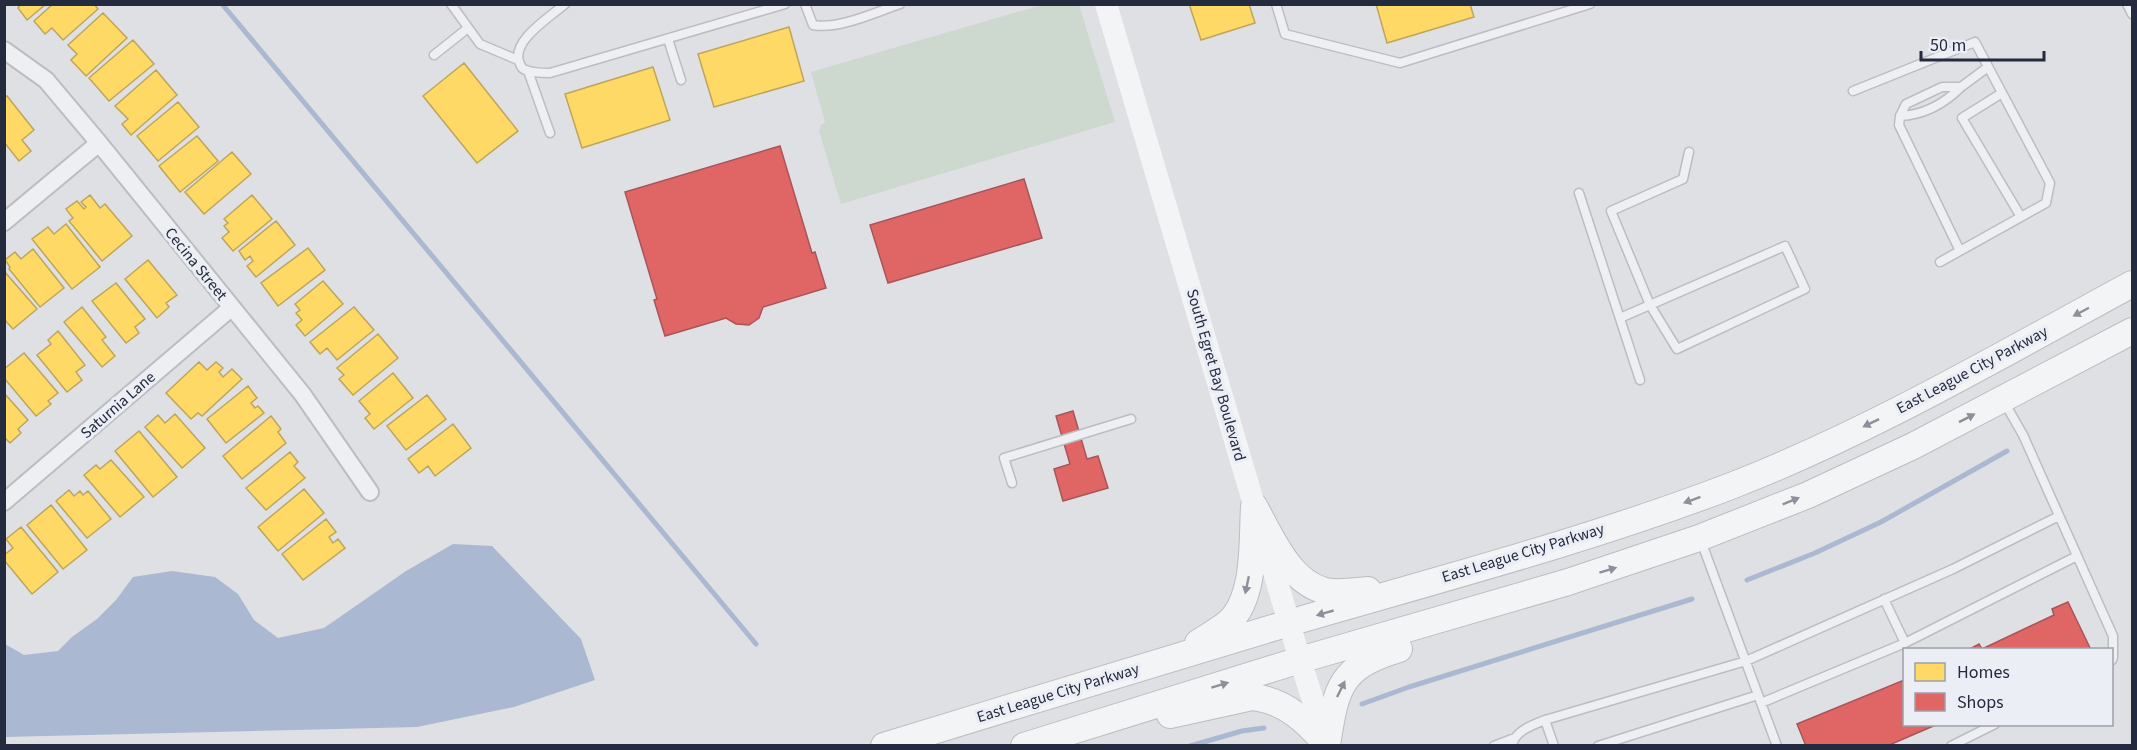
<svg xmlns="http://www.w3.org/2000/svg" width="2137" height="750" font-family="'Source Sans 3',sans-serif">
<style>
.green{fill:#cdd8ce}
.water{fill:#aab8d2}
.homes{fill:#ffd966;stroke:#bea55a;stroke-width:1.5}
.shops{fill:#e06666;stroke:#a8545a;stroke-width:1.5}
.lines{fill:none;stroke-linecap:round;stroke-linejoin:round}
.stream{stroke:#aab8d2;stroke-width:5}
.service-casing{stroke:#bcbdc2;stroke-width:11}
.minor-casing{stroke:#bcbdc2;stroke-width:20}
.primary-casing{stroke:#babdc2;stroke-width:28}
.service{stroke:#eeeff2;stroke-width:8}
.minor{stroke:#eeeff2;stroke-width:16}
.secondary{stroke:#f3f4f5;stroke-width:22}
.primary{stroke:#f3f4f5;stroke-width:26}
.oneway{fill:#8c909a}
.labels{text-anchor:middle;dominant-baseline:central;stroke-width:6;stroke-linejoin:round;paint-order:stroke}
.street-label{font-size:16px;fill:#252b3f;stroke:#ebeef5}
</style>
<rect width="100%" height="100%" fill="#dfe0e4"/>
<!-- green -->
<path class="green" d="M1045 4 1079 5 1115 122 841 204 819 131 821 125 825 122 811 72Z"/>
<!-- water -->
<path class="water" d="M453 544 492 546 581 639 595 680 514 707 417 727 5 737V644L24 655 58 651 72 637 97 619 116 600 133 577 172 571 215 577 238 594 254 620 278 638 324 628 406 571Z"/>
<!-- homes -->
<path class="homes" d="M21 4H46L27 20 18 8Z
M53 4H94L98 9 63 40 52 28 45 34 34 21Z
M1189 4H1249L1255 23 1201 40Z
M1376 4H1470L1474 17 1387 43Z
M103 13 127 38 86 76 71 60 77 54 68 45Z
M789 27 804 81 714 107 698 54Z
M133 40 154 64 109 101 89 78Z
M464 63 518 131 477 163 423 96Z
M653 67 670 120 582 148 565 94Z
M156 70 177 95 131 135 122 124 128 119 115 106Z
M7 96 34 130 22 140 31 151 19 161 4 142V97Z
M178 102 199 127 158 161 137 136Z
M197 136 218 161 180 192 159 166Z
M232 152 251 174 204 214 185 192Z
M90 195 100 208 105 204 132 236 102 261 69 221 73 218 66 209 77 201 84 209 86 207 81 202Z
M252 195 272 219 233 251 222 238 229 232 224 226 228 223 224 219Z
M276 221 295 245 256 277 247 266 253 261 250 256 245 260 239 251Z
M66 224 100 267 72 289 32 239 48 227 54 234Z
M308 248 325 270 278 306 261 283Z
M33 249 64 288 40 307 9 269 10 267 5 260 15 252 21 259Z
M148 260 177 295 166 303 169 307 157 318 125 279Z
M4 271 37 309 13 329 4 319Z
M323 281 343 304 305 336 296 325 302 320 296 313 300 310 295 304Z
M116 283 145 319 135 327 139 333 126 343 92 301Z
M82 307 106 337 102 340 115 356 102 367 64 322Z
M354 307 374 330 337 360 327 348 320 354 310 342Z
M58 331 85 365 76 372 82 380 67 392 37 355 51 344 48 340Z
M378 334 398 358 353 395 339 379 344 375 337 368Z
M24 353 58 393 48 401 51 404 36 416 4 378V369Z
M199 362 207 370 216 362 223 368 219 372 223 377 232 369 242 379 202 416 198 413 191 419 166 393Z
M393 373 413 398 374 429 365 418 370 414 359 401Z
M248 386 257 398 251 403 255 408 258 406 264 413 226 443 207 419Z
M4 393 28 420 18 429 21 433 10 443 4 437Z
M427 395 446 419 406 450 387 426Z
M175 414 205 448 182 468 145 427 158 415 165 423Z
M271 416 281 429 278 432 286 443 242 479 223 456Z
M453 424 471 448 435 476 428 466 419 473 408 459Z
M139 431 177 477 153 497 115 451Z
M290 452 298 462 294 466 305 478 266 510 246 488Z
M111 460 144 497 120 517 84 475 96 465 100 469Z
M304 489 324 513 278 551 258 527Z
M69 490 74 496 80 491 83 495 88 491 111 519 87 538 56 501Z
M51 505 87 550 63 569 27 525Z
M326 519 336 532 329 537 333 543 338 539 345 548 303 580 282 554Z
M21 527 58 572 32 594 4 560V555L13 548 6 539Z"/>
<!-- shops -->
<path class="shops" d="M780 146 812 253 815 252 826 288 763 307 759 318 749 325 736 324 726 318 665 336 654 300 657 299 625 192Z
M1024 179 1042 238 888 283 870 225Z
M1073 411 1087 459 1098 456 1108 488 1063 501 1054 469 1070 464 1056 416Z
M2068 602 2091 650H1968L1979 644 1982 649 2054 615 2052 609Z
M1904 680V724H1938L1887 746H1806L1797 724Z"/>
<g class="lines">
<!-- stream -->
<path class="stream" d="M222 4 756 644
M1747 580 1815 553 1881 522 2007 451
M1362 704 1409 687 1692 599
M1190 746 1242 731 1264 728"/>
<!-- service casing -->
<g class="service-casing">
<path id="service" d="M451 4 480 44 518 60
M565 4C550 17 509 42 520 64 522 68 522 69 526 70 533 73 542 73 550 73L785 4
M805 4 813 25C838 30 876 12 900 4
M1276 4 1285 34 1400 63 1590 4
M2127 4 2132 14
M668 39 681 80
M434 55 468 28
M528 71 550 133
M1853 91 1975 42 2050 183 2046 203 1940 262
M2002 93 1962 118 2021 217
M1900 116C1924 115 1945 103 1961 87
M1579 193 1640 380
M1960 251 1899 125 1900 116 1906 104 1942 87H1961L1988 67
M1620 318 1785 246 1805 289 1677 349 1650 305 1611 211 1683 179 1689 152
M2003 400 2023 435 2113 636V657L2112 660
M1012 483 1004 458 1131 419
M1701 541 1777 746
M1884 599 1905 643
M1761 703 1905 643 2077 556
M1545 720 1554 746
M1494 746 1512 739
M1512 746C1514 731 1533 725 1545 720L1746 661 1953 569 2059 516
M1598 746 1758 695
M1951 746 1995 724"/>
</g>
<!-- minor casing -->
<g class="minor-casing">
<path id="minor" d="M4 50 46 80 99 143 303 395 370 492
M4 222 99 143
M4 502 231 308"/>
</g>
<!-- primary casing -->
<g class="primary-casing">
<path id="primary" d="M1254 506C1271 536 1288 581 1325 591 1339 594 1354 591 1368 590
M1198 643C1208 636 1220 630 1229 622 1256 597 1252 540 1254 506
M1170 715 1252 697C1285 700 1307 722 1327 745
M1327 745C1336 688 1339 667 1399 649
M884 746C1019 705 1153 663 1289 623 1436 580 1587 541 1731 486 1870 432 2001 355 2132 284
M1024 746 1300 660 1568 582 1699 538 1808 495 1913 446 2132 331"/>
</g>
<!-- service -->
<use href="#service" class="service"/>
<!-- minor -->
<use href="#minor" class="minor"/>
<!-- secondary -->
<path class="secondary" d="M1106 4 1300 660 1327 744"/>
<!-- primary -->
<use href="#primary" class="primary"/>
</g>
<!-- one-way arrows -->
<defs><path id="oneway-solid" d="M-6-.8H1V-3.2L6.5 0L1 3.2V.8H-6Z" transform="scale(1.5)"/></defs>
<g class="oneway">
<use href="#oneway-solid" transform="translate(2081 312) rotate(152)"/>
<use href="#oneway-solid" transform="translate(1967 418) rotate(-27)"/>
<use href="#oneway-solid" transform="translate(1871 423) rotate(154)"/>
<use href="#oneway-solid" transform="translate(1692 500) rotate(160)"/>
<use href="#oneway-solid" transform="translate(1791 501) rotate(-22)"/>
<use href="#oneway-solid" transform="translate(1608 570) rotate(-17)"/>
<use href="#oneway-solid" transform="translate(1247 585) rotate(102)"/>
<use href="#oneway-solid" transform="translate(1325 613) rotate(164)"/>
<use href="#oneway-solid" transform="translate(1220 685) rotate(-17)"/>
<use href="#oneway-solid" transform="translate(1341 689) rotate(-64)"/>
</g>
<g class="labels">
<!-- street labels -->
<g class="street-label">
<text transform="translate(196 264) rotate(51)">Cecina Street</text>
<text transform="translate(1972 370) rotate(-28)">East League City Parkway</text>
<text transform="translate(1216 375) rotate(74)">South Egret Bay Boulevard</text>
<text transform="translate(118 405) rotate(-41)">Saturnia Lane</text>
<text transform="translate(1523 553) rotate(-17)">East League City Parkway</text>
<text transform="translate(1058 693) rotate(-17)">East League City Parkway</text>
</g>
</g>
<!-- border -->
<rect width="2137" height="750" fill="none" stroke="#252b3f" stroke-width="12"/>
<!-- legend -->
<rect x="1903" y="648" width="210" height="78" fill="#ebeef5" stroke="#9ca0ac" stroke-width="1.5"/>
<rect x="1915" y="663" width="30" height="18" fill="#ffd966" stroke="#9ca0ac" stroke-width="1.5"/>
<text x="1957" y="678" font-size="18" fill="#252b3f">Homes</text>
<rect x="1915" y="693" width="30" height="18" fill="#e06666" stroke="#9ca0ac" stroke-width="1.5"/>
<text x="1957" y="708" font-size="18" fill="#252b3f">Shops</text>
<!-- scale -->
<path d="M1921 51v9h123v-9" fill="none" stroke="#252b3f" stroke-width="3"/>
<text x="1930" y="51" font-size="18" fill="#252b3f" stroke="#ebeef5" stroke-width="4.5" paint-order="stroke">50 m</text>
</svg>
